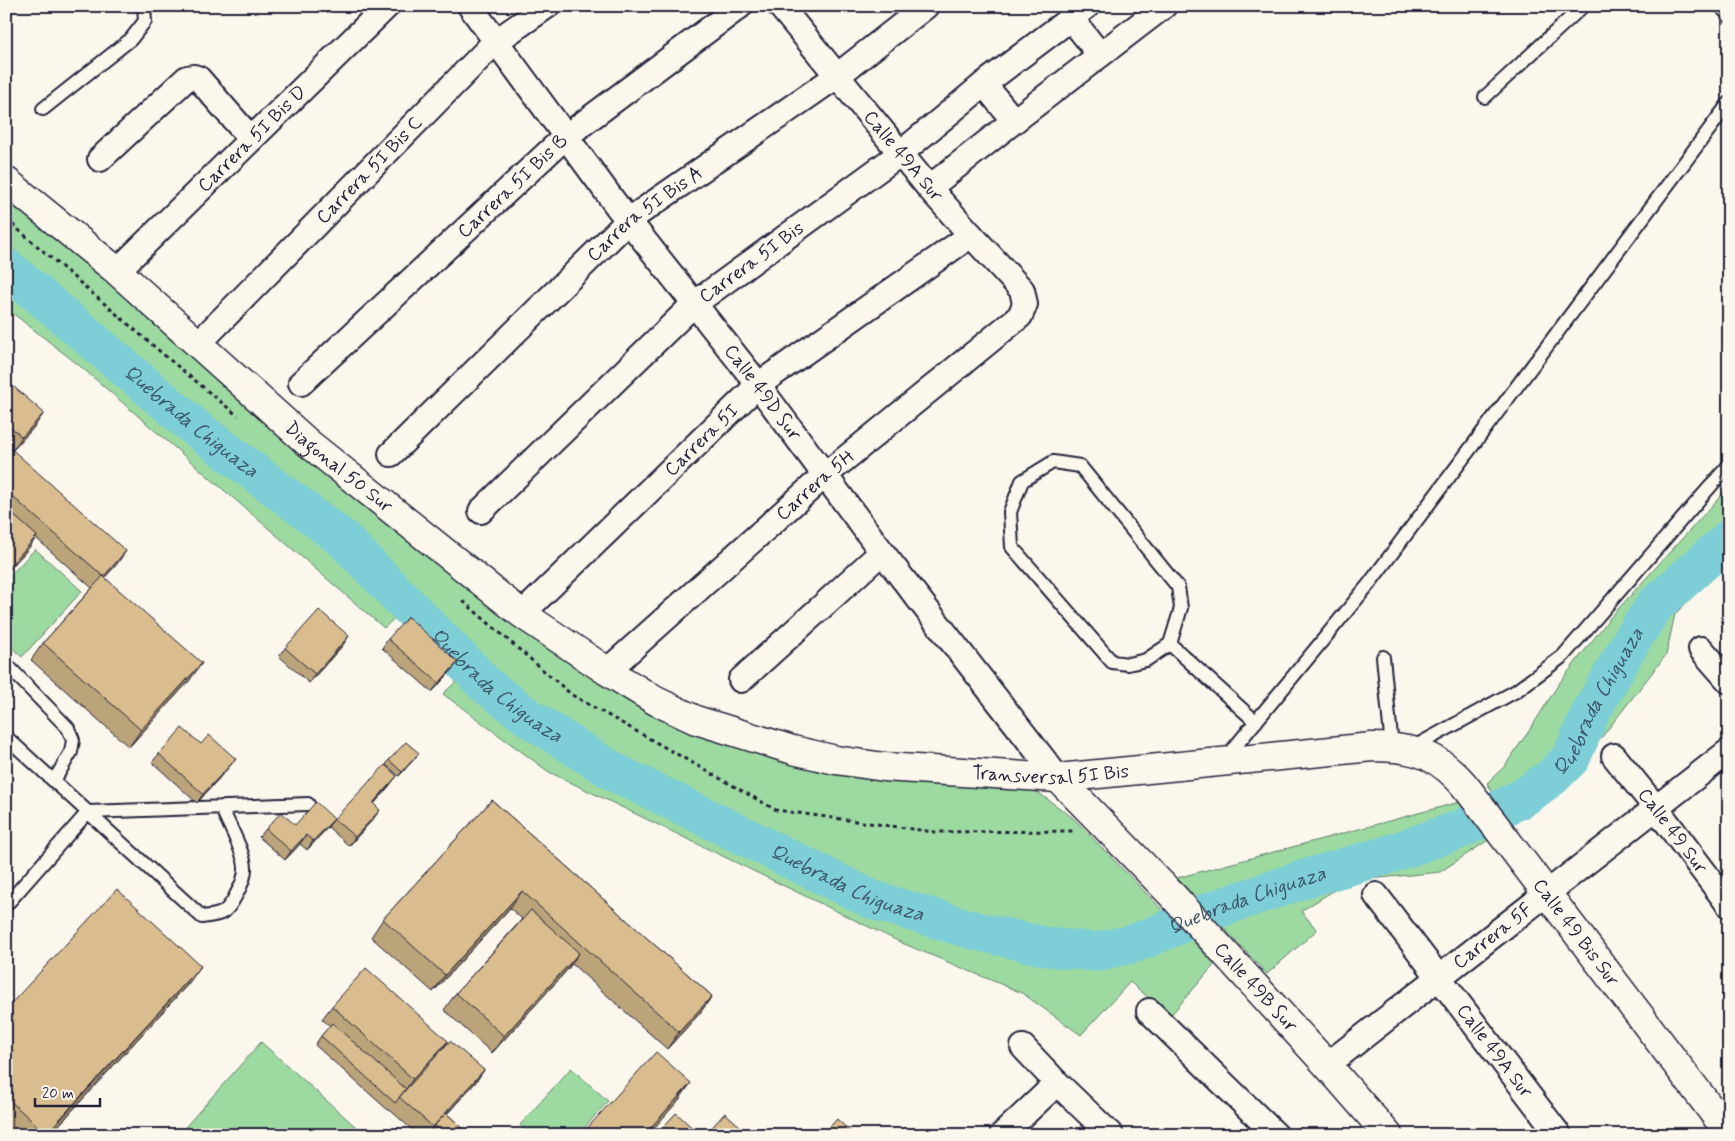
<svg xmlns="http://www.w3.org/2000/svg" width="1735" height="1141" font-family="Mynerve,sans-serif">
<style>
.green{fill:#9ddaa1;stroke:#607e6e}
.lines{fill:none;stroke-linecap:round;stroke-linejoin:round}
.river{stroke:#7dced6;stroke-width:39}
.service-casing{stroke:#22223b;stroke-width:16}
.minor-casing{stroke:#22223b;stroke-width:28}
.tertiary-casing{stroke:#22223b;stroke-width:31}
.path{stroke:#22223b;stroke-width:3;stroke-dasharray:4 4;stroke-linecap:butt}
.service{stroke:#fbf7ec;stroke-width:12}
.minor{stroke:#fbf7ec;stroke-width:24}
.tertiary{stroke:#fbf7ec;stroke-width:28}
.wall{fill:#bba37a;stroke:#22223b}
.shaded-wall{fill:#998463;stroke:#22223b}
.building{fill:#dabd8e;stroke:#22223b}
.labels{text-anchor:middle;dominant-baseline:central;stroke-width:4;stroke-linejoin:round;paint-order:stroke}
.street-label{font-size:19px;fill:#22223b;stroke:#fbf7ec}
.water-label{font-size:20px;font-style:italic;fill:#3d566a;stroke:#fbf7ec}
</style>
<rect width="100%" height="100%" fill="#fbf7ec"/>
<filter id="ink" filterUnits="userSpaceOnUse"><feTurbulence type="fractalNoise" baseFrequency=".02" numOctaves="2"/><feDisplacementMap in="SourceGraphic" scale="10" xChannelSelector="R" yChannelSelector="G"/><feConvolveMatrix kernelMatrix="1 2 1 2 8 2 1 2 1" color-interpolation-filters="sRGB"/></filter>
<g filter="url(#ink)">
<!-- green -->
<path class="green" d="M6 194 675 722 1013 784 1039 793 1073 818 1215 964 1170 1016 1130 982 1081 1035 1022 993 902 943 549 772 443 694 462 676 401 612 384 628 80 366 6 308Z
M1729 487V561L1675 614 1666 655 1594 747 1511 821 1487 783 1504 767 1533 725 1558 685 1609 619Z
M35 549 82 591 22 657 6 642V580Z
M1467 800 1493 837 1440 872 1349 881 1301 911 1317 930 1267 974 1177 878Z
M261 1042 365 1135H178Z
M571 1068 608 1101 578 1135H531L520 1125Z"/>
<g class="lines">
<!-- river -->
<path class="river" id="s1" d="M6 267 197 429 343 539 486 685 532 720 614 772 873 900 976 931 1048 947 1096 952 1136 943 1211 911 1304 879 1387 855 1461 829 1524 797 1552 777 1571 758 1590 714 1632 640 1655 605 1729 539"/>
<!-- service casing -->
<g class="service-casing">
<path id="service" d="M1721 6 1729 16
M1485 97 1583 6
M43 109 131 39 145 21 144 6
M1053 462 1080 466 1178 587 1181 608 1170 644 1146 660 1128 664 1112 662 1012 547 1010 512 1022 481Z
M1170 644 1256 722
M1383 657 1392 747
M6 664 68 728 73 740 71 752 54 781
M6 737 202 917C222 915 227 913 236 895 240 888 245 878 245 869 246 855 227 821 221 807
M1412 748 1516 691 1563 656 1729 465
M1225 759 1369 584 1729 103
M6 905 88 812 308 804"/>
</g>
<!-- minor casing -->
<g class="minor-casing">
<g id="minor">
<path id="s2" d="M470 6 617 206 749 373 882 552 1058 778"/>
<path d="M1071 18 1100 55"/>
<path d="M984 84 1014 121"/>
<path d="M100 159 187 78 194 77 199 79 251 139"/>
<path d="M929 188 1014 121 1164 6"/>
<path id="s3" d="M117 271 387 6"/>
<path id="s4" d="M198 344 495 42 547 6"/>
<path id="s5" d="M301 383 565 137 740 6"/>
<path id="s6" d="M391 454 629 220 837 76 926 6"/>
<path id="s7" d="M481 511 694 304 901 153 984 84 1087 6"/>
<path id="s8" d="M522 614 758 385 971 235"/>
<path d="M1701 649 1729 681"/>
<path id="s9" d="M607 671 824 476 1020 316 1025 304 1022 290 971 235 929 188 780 6"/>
<path d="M741 680 882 552"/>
<path id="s10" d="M1614 756 1656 808 1729 905"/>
<path id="s11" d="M1376 895 1559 1135"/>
<path d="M1149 1011 1276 1135"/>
<path d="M1023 1047 1057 1083 1111 1135"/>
<path id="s12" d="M1327 1065 1729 751"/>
<path d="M1002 1135 1057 1083"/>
</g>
</g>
<!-- tertiary casing -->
<g class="tertiary-casing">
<g id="tertiary">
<path id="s13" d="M6 181 117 271 307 442 522 614 607 671 656 701 696 720 793 750 836 760 884 767 1058 778 1372 747C1416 747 1441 755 1469 791L1729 1133"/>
<path id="s14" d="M1058 778 1173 896 1327 1065 1388 1135"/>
</g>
</g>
<!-- path -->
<path class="path" d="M6 219 164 355 238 416
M463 601 572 695 776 810 934 832 1075 831"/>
<!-- service -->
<use href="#service" class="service"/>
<!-- minor -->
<use href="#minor" class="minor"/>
<!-- tertiary -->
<use href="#tertiary" class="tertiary"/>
</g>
<!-- wall -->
<path class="wall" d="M6 380 35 426 13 450 6 444Z
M6 446 117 564 105 577 190 680 129 747 31 660 43 643 92 588 36 538 28 549 6 573V517L9 514 6 512Z
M388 639 452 670 432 692 382 648Z
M343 645 309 683 279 656 285 648Z
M201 744 229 767 197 803 152 762 159 754Z
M416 757 399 776 386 765 389 760Z
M390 785 374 804V818L349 846 328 827 307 850 300 844 285 860 259 837 266 829 295 825 334 819Z
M492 800 712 996 700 1013 667 1049 572 964 567 970 492 1053 444 1010 456 993 522 919 510 908 433 992 371 937 383 919Z
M189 983 50 1135H17L6 1125V1009Z
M332 1006 448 1041 441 1051 484 1070 475 1083 447 1114 470 1135H418L390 1110 389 1111 315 1045 321 1036 330 1026 322 1019Z"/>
<!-- shaded-wall -->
<path class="shaded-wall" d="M44 413 35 426 13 450 22 437Z
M37 536 28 549 6 573V570Z
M126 551 117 564 94 590 103 577Z
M349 636 343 645 309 683 315 674Z
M458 662 452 670 432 692 439 683Z
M202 663 190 680 129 747 141 730Z
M419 753 416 757 399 776 402 772Z
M236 759 229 767 197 803 203 794Z
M397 776 390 785 367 812 373 803Z
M380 810 374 818 349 846 355 837Z
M334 819 328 827 307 850 313 841Z
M306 835 300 844 285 860 291 851Z
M522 891 510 908 433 992 445 975Z
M579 953 567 970 492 1053 504 1036Z
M201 966 189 983 50 1135H46Z
M712 996 700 1013 667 1049 679 1032Z
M448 1041 439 1054 404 1092 413 1079Z
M484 1070 475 1083 436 1126 435 1125 429 1134 427 1135 433 1127Z
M691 1083 679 1100 648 1135H644Z"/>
<!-- building -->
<path class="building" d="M6 380 44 413 22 437 6 423Z
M7 445 126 551 104 576H103L6 491V446Z
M10 512 37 536 6 570V517Z
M103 576 202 663 141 730 43 643Z
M319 610 349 636 315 674 285 648Z
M408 617 458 662 439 683 388 639Z
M182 728 201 744 209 735 236 759 203 794 159 754Z
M406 742 419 753 402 772 389 760Z
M385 765 397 776 373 803 380 810 355 837 334 819 313 841 306 835 291 851 266 829 281 812 295 825 316 802 334 819Z
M492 800 712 996 679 1032 522 891 445 975 383 919Z
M117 889 201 966 46 1134 6 1097V1009Z
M531 910 579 953 504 1036 456 993Z
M366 968 448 1041 413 1079 332 1006Z
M332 1023 406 1089 395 1103 321 1036Z
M450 1041 484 1070 433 1127 399 1097Z
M656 1052 691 1083 644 1135H581Z
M446 1113 470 1135H445L435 1125Z
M676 1113 697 1132 695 1135H656Z
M725 1113 750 1135H705Z
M837 1119 854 1135H822Z"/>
</g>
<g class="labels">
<!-- street labels -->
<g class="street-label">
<text stroke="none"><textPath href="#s3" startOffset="189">Carrera 5I Bis D</textPath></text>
<text transform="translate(903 156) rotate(50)">Calle 49A Sur</text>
<text stroke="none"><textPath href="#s4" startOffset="244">Carrera 5I Bis C</textPath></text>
<text stroke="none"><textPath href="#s5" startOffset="289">Carrera 5I Bis B</textPath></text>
<text stroke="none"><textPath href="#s6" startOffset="350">Carrera 5I Bis A</textPath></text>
<text stroke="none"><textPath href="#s7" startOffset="368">Carrera 5I Bis</textPath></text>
<text stroke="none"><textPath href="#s2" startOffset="485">Calle 49D Sur</textPath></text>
<text stroke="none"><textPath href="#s8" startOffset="250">Carrera 5I</textPath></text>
<text stroke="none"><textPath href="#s13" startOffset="439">Diagonal 50 Sur</textPath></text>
<text stroke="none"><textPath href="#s9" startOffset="279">Carrera 5H</textPath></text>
<text stroke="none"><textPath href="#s13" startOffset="1239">Transversal 5I Bis</textPath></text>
<text stroke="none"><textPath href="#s10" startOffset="95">Calle 49 Sur</textPath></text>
<text stroke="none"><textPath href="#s13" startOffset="1851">Calle 49 Bis Sur</textPath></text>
<text stroke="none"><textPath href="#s12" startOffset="210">Carrera 5F</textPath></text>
<text stroke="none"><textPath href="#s14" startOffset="288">Calle 49B Sur</textPath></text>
<text stroke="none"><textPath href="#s11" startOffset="196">Calle 49A Sur</textPath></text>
</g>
<!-- water labels -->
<g class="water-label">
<text stroke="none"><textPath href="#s1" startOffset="241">Quebrada Chiguaza</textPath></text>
<text stroke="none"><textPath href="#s1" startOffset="646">Quebrada Chiguaza</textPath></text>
<text stroke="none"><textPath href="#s1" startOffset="1891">Quebrada Chiguaza</textPath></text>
<text stroke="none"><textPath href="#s1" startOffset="1051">Quebrada Chiguaza</textPath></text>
<text stroke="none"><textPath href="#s1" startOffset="1471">Quebrada Chiguaza</textPath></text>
</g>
</g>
<!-- margin -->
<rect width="1735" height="1141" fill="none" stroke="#fbf7ec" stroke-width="25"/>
<rect x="12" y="12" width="1710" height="1116" fill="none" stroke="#22223b" stroke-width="2" filter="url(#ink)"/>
<!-- scale -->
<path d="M35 1098v8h65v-8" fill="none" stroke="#22223b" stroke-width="2.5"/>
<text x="42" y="1098" font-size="15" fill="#22223b" stroke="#fbf7ec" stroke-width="4" paint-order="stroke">20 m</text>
</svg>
